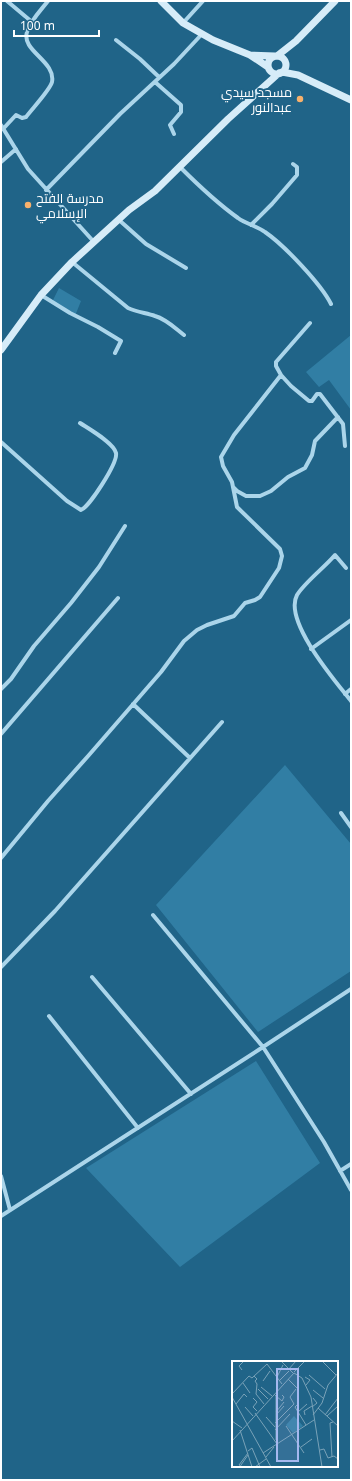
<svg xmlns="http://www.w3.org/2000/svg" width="352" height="1481" font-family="'Noto Sans',Cairo,sans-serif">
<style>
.green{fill:#317ea4}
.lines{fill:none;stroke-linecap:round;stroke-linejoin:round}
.street{stroke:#abd5ea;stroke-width:4}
.secondary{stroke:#d6ecf8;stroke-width:7}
.poi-dot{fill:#f8b16c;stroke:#206488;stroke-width:1.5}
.labels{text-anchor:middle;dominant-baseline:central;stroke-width:4;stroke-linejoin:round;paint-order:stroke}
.poi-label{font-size:13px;fill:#fff;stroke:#206488;text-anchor:end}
.inset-road{fill:none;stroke:#79a2b8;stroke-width:1}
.view{fill:#a5b8ef;fill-opacity:0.15;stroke:#a5b8ef;stroke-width:2}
.inset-edge{fill:none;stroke:#fff;stroke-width:2}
</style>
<rect width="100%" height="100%" fill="#206488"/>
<!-- green -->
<path class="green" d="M59 288 81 301 75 316 52 302Z
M351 335V410L329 380 319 387 306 372Z
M285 765 351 844V971L258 1032 156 905Z
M256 1061 320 1163 180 1267 86 1168Z"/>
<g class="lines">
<!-- street -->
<path class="street" d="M7 1 32 22
M183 23 203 1
M116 40 140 59 159 77
M155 82 181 105V112L170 125 174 134
M1 125 28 169 94 242
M3 129 16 115 22 118 26 117C31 110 50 90 52 82 56 61 21 51 27 32 30 21 41 10 48 1
M1 162 16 149
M180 167C198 185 217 203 238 218 246 224 257 226 265 232 284 245 321 284 331 304
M46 190 120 114 174 64 202 34
M119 220 146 244 186 268
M251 225 272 204 297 175V167L293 164
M72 262 128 308C137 312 146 313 155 316 166 319 175 328 184 335
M41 295 70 313 98 327 121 341 115 353
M281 375 291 386 309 401H312L317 394H320L343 424 345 446
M1 442 67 501 81 510C89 507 118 463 116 453 114 443 89 429 80 423
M233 487 237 491 246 496H260L271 491 288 477 305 468 312 455 315 441 338 417
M346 568 335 555C325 567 305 582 297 595 283 621 336 682 351 701
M311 649 351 620
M1 689 11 679 34 646 71 603 99 567 125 526
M345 694 351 689
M133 704 190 758
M1 734 118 598
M341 813 351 827
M1 858 48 801 89 755 161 672 184 641 197 630 207 625 234 616 245 603 255 600 260 597 279 568 282 556 280 549 237 507 232 482 223 466 221 457 234 435 281 375 276 366V362L310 323
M153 915 263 1047 324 1142 351 1190
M1 967 55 911 222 722
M92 977 191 1094
M49 1016 138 1128
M340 1171 351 1164
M1 1176 10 1210
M1 1216 263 1047 351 989"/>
<!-- secondary -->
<path class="secondary" d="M161 1 183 23 213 40 250 55 268 67
M250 55 275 56
M277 56 296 41 335 1
M268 65a9 9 0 1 1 18 0a9 9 0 1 1-18 0Z
M282 72 298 75 351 100
M1 350 41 295 72 262 129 210 155 191 228 119 279 73"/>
</g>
<!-- markers -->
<g class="poi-dot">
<circle cx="300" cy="99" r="4"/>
<circle cx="28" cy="205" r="4"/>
</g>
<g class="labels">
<!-- poi labels -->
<g class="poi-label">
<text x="292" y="92">مسجد سيدي<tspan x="292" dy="15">عبدالنور</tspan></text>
<text x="36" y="198" text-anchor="start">مدرسة الفتح<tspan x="36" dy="15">الإسلامي</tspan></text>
</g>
</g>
<!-- overview -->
<g transform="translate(232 1361)">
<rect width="106" height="106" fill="#206488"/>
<path d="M62 55 71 65 61 72 54 64Z" fill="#317ea4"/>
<path class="inset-road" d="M49 0 61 12M90 0 104 14M10 9 7 5 12 0M56 9 64 0M62 11 73 0M62 12 70 17 79 36 90 106M77 14 93 28M22 15 25 18 23 20 25 23 24 33 32 43M45 16 51 4M73 16 78 19 74 24M56 18 65 27M31 20 38 10M47 20 57 10M11 22 18 32M29 26 40 35M26 28 36 38M81 29 91 37M0 33 17 15 20 17 35 3 50 23M42 33 44 35V79M44 35 50 40 52 36 50 34M0 36 39 106M21 37 25 41 21 46 25 50M4 43 12 33 15 36M66 43 63 46 74 64M13 46 21 55M80 46 85 42 81 37M86 47 106 65M44 51 52 41M66 51 75 43M23 52 45 83M44 54 52 45M73 54 72 50 80 45M81 54 90 42 96 24 106 12M93 54 106 37M95 55 106 45M34 56 43 66M0 60 10 67M43 62 62 43 58 36 64 28M54 65 72 92M8 69 20 106M43 69 58 53M0 80 62 12M69 86 80 78M88 89 92 88 96 97 102 95 106 98M16 90 20 87 28 106M31 92 82 59M34 96 42 86M100 96 98 62 101 61M9 104 16 94M11 106 7 104 16 92M23 106 34 98"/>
<path class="view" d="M45 8H66V100H45Z"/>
<rect width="106" height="106" class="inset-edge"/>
</g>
<!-- border -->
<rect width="352" height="1481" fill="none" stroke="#ffffff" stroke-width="4"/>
<!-- scale -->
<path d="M14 30v6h85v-6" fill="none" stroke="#ffffff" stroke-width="2"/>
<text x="20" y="30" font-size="12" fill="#ffffff" stroke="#206488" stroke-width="3" paint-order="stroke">100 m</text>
</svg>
